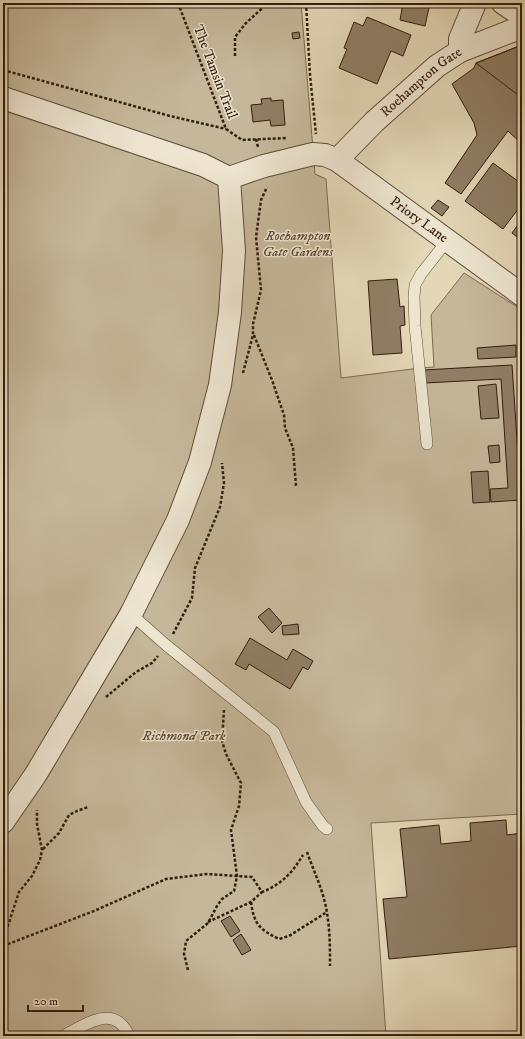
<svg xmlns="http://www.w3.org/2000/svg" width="525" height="1039" font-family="'IM FELL DW Pica',serif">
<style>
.green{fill:#c5b799;stroke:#7c6a53}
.building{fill:#8f7e65;stroke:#331d0d}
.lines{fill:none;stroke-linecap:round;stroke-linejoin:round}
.service-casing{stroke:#5f4c37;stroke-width:12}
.minor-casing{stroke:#5f4c37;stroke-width:24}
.path{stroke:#331d0d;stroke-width:2.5;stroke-dasharray:3 2;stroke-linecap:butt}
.service{stroke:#ede5d0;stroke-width:11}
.minor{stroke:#ede5d0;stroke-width:22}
.labels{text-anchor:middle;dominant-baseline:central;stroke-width:3;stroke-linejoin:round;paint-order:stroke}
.street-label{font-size:14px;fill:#331d0d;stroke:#ede5d0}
.park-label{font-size:14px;font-style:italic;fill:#5f4b37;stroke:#ede5d0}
</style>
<rect width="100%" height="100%" fill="#e3d7b6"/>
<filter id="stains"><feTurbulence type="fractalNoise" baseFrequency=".005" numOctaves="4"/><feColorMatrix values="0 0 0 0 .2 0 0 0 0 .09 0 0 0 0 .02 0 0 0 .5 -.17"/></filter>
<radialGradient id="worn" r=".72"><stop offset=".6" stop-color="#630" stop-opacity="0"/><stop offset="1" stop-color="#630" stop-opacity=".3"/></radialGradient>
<!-- green -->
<path class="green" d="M3 3H301L315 174 326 179 341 378 420 368 434 367 431 315 464 273 522 310V814L371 823 386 1036H3Z"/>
<!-- building -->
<path class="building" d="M403 3H430L425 26 400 20Z
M367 17 411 35 403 56 391 51 377 84 339 68 347 49 344 48 354 22 363 26Z
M299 32 300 38 293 39 292 33Z
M522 45V144L508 131 461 194 445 183 477 135 474 123 452 84 474 68 476 63Z
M522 45V98L476 63Z
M271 98V101L283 100 285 125 271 126 270 120 253 122 251 105 262 104 261 99Z
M493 163 522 184V204L503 229 465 201Z
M438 200 449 207 442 216 431 208Z
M522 208V219V216L518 213Z
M522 219V241L512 233Z
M397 279 400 307 404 306 405 325 400 326 402 353 373 355 368 281Z
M516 345V357L478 359 477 348Z
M512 365 521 500 491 502 490 489 508 488 501 379 425 383 424 370Z
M496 384 499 418 481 419 478 386Z
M499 445 500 462 490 463 488 446Z
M488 471 490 502 473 503 471 472Z
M269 608 282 623 272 633 258 617Z
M298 624 299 634 283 635 282 626Z
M250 638 287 660 293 649 313 661 308 670 303 667 290 689 249 664 246 670 235 664Z
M506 820 507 835 522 833V946L389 959 383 899 407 897 400 829 439 825 441 844 471 841 470 823Z
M230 916 240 931 231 937 221 921Z
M241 934 251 950 242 955 233 940Z"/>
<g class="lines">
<!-- service casing -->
<g class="service-casing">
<path id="service" d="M427 444 415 326 414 297 415 285 421 274 447 241
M131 614 166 645 274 732 306 802 323 826 327 829
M63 1036C86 1024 115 1003 129 1036"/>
</g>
<!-- minor casing -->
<g class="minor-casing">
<g id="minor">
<path d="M503 3 522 16"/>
<path d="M460 51V39L475 3"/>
<path id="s1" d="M3 98 203 165 229 178 264 166 313 154 325 155 337 160 522 295"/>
<path id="s2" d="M337 160 374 122 437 66 460 51 522 27"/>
<path d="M3 822 36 774 131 614 178 520 200 462 220 385 230 312 234 251 229 178"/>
</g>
</g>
<!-- path -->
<path class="path" d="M178 3 226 129 242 140 287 138
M306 3 310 75 316 134
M235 56V37L246 23 268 3
M3 70 170 116 226 129
M256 139 258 147
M254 335 272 380 284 415 285 428 293 448 296 486
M243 373 253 335V324L261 290 256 237 261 200 267 187
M173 634 192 598 195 568 220 507 224 483 222 463
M106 697 136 672 152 663 158 656
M43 849 59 833 69 815 77 811 88 807
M307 852C314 872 324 892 327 913 330 931 330 948 330 966
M251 902C254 924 259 929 279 939L289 936 327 912
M208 922 251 902 262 892
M3 941 19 892 32 876 40 860 42 850 37 824V810
M3 946 94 911 166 879 207 874 252 877 262 892C282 884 292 873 303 855
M188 970 184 954 186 941 208 923 217 906 222 899 234 891 237 876 231 830 239 806 241 783 226 754 222 741 224 710"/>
<!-- service -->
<use href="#service" class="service"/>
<!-- minor -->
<use href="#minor" class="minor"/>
</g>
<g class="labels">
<!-- street labels -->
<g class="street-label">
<text transform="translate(215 72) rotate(69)">The Tamsin Trail</text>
<text stroke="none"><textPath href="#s2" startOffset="115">Roehampton Gate</textPath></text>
<text stroke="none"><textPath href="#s1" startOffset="454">Priory Lane</textPath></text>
</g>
<!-- park labels -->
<g class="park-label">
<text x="298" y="236">Roehampton<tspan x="298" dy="16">Gate Gardens</tspan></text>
<text x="184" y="736">Richmond Park</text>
</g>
</g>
<!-- margin -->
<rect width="525" height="1039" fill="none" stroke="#e3d7b6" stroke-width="16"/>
<rect x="4" y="4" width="517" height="1031" fill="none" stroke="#331d0d" stroke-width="2"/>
<rect x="8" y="8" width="509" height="1023" fill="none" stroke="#331d0d"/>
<!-- scale -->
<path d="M28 1005v6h55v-6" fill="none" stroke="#331d0d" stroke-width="2"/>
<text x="34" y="1005" font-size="12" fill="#331d0d" stroke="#ede5d0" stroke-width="3" paint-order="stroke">20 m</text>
<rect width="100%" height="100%" filter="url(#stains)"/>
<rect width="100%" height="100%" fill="url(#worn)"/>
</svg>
